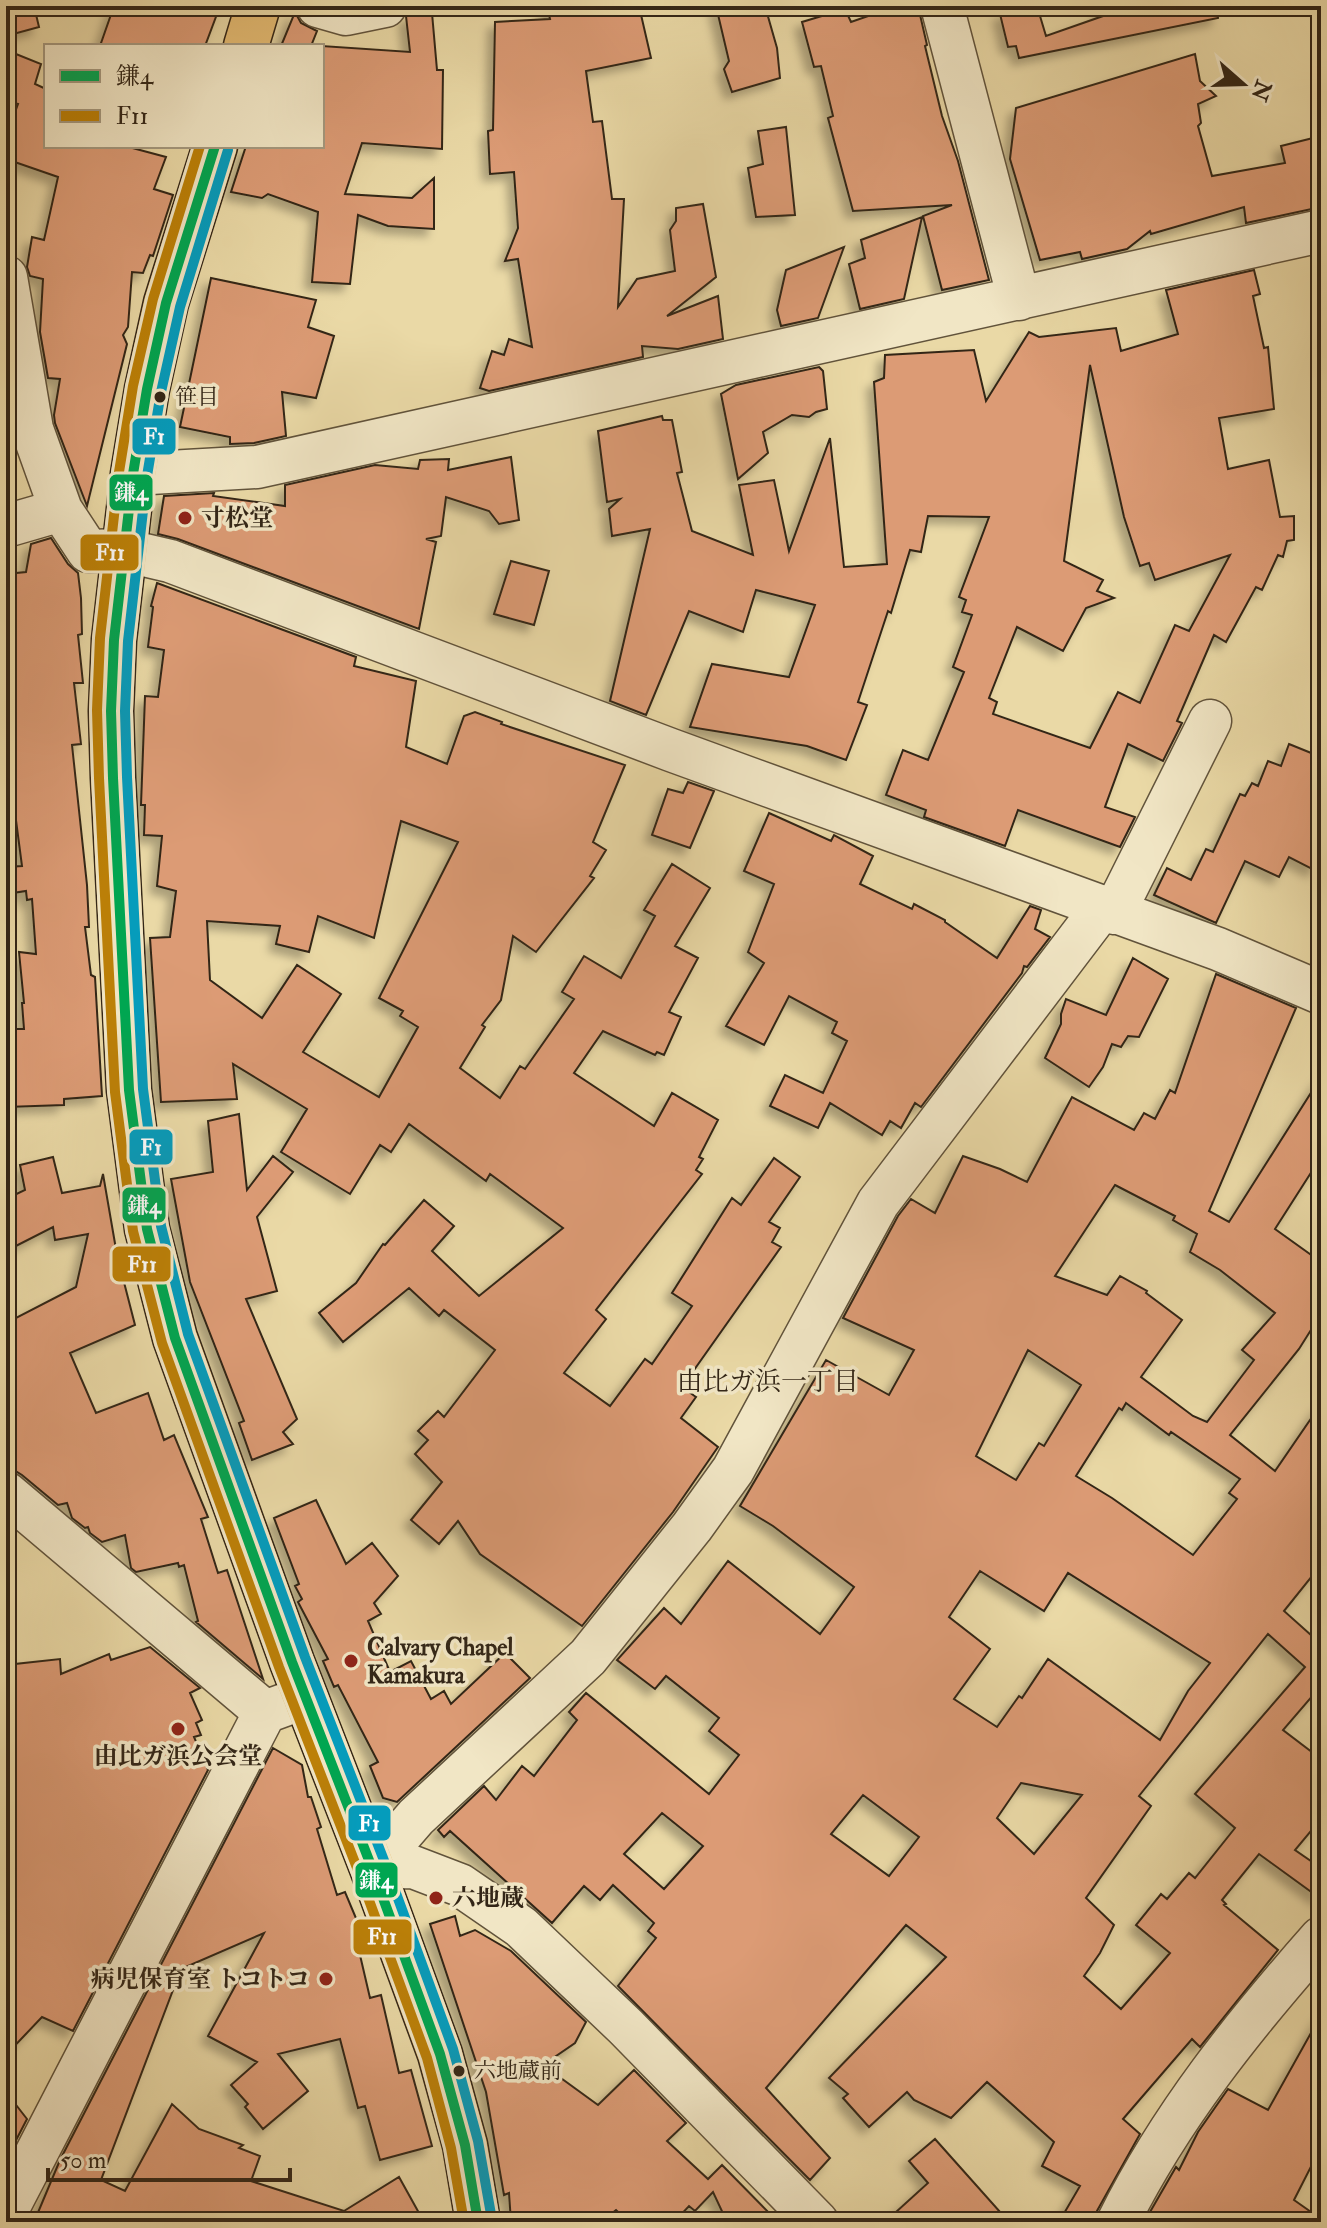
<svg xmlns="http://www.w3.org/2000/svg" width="1327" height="2228" font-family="'IM FELL Double Pica','Noto Serif JP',serif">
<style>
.building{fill:#dc9b74;stroke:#332617;stroke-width:2;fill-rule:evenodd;filter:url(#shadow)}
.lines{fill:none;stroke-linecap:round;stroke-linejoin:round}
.minor-casing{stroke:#61533b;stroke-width:45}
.major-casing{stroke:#332617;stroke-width:47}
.minor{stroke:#f1e6c5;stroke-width:42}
.major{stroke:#e5bc73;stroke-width:44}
.bus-1-casing{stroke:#f1e6c5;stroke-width:16}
.bus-2-casing{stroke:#f1e6c5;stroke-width:16}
.bus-3-casing{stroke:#f1e6c5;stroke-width:16}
.bus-1{stroke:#00a651;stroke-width:10}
.bus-2{stroke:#bc8007;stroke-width:10}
.bus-3{stroke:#059cbc;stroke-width:10}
.bus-dot{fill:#332617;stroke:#f1e6c5;stroke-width:3}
.poi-dot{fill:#8f2418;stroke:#f1e6c5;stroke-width:3}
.labels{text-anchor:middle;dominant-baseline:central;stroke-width:7;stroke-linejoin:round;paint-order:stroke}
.bus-label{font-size:22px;fill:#332617;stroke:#f1e6c5;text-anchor:start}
.poi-label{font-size:24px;font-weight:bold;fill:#332617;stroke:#f1e6c5;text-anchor:start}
.neighbourhood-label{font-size:26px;fill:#332617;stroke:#f1e6c5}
.line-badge{stroke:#f1e6c5;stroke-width:3}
.badge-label{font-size:22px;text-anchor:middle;font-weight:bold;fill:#fff}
</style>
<defs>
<filter id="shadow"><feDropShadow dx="-7" dy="7" stdDeviation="4" flood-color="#0004"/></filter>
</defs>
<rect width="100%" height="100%" fill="#ead9a6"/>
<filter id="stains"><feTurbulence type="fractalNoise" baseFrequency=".0025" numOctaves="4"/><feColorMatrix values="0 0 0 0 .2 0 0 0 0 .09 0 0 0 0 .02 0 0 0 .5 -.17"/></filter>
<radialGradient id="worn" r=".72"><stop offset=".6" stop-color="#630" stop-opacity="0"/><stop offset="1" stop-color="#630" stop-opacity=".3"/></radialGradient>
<!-- building -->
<path class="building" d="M6 6H34L39 27 6 36Z
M114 6H220L205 46H100Z
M547 6H639L651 58 586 71 593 122 602 121 612 199H624L618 307 637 279 675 271 670 230 676 221V208L703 204 716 277 667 316 718 296 723 339 678 349 642 346 643 357 489 391 480 388 492 351 504 355 509 339 532 347 518 259 505 261 518 228 514 172 490 174 488 131 493 130 495 22 550 19Z
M716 6H765L777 48 780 78 732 92 724 69 729 61Z
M897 6H918L927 45 925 46 942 116 958 161 989 280 942 290 923 216 952 205 853 211 828 118 833 116 821 66 814 67 802 22 845 9 851 22Z
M1028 6H1037L1046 36 1103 16 1100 6H1217L1218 18 1019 58 1016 46 1008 47 1000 14Z
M295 12 301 23 317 31 311 46H281Z
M432 13 437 70H443L442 149 362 143 345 194 412 198 434 178V229L388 226 358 215 350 284 312 282 318 212 268 194 262 198 231 192 246 146H322V46L410 52 406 16Z
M6 50 41 64 35 84 46 89V146H125L166 157 154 189 173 195 153 256 150 255 143 273 132 272 128 327 123 335 127 344 87 506 55 423 54 415 60 379 48 378 40 332 43 279 30 276 27 267 32 237 44 240 58 177 6 159V146H10L13 137 7 134 18 104 6 101Z
M1195 54 1200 81 1216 96 1198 104 1201 123 1198 126 1212 176 1285 163 1281 146 1313 138 1321 173V207L1246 223 1244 207 1151 234 1150 231 1127 249 1082 259 1080 252 1040 260 1010 159 1016 108Z
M786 127 795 215 756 217 748 168 763 164 758 131Z
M922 217 904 299 860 309 849 264 865 258 861 240Z
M844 247 818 318 781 326 777 310 786 270Z
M1254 270 1260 294 1253 296 1264 348 1268 347 1274 409 1219 418 1228 469 1269 460 1280 517 1294 516V540L1287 541 1283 557 1278 555 1262 590 1256 587 1226 642 1214 635 1177 721 1182 723 1163 761 1128 744 1105 807 1135 817 1120 847 1018 810 1005 846 924 817 926 810 886 795 903 750 928 760 964 672 953 667 972 615 962 612 966 600 959 597 989 517 928 516 921 552 910 550 891 613 888 611 858 702 867 705 846 760 807 746 690 727 712 664 789 677 815 605 756 590 743 632 689 611 646 715 610 701 650 529 612 536 609 509 620 499 607 502 598 431 662 416 663 420H672L682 472 677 473 692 531 753 555 739 485 774 480 789 551 830 438 844 567 887 564 874 382 884 378 885 355 974 350 986 401 1029 332 1039 337 1116 328 1121 351 1178 334 1166 290ZM1090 365 1124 517 1140 566 1149 563 1155 580 1230 555 1189 631 1175 625 1140 703 1118 692 1090 748 993 714 997 702 989 698 1017 627 1063 651 1086 608 1114 598 1097 591 1103 580 1064 561Z
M211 278 316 300 308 327 334 336 316 398 282 392 286 436 254 443 230 444V437L180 427Z
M819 367 823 371 827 409 816 412 809 417 792 415 763 432 768 453 738 479 721 394 736 385Z
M511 457 519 520 499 524 489 511 446 497 441 536 426 539 436 542 419 629 178 539 158 534 164 496 214 493 213 496 285 506V485L375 465 418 469 420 460 449 459 448 470Z
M51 538 68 564 78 573 81 598 82 634 78 635 83 683H74L81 744 72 745 87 885 89 927H85L91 975 95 977 102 1096 64 1099V1105L6 1107V1066L15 1063 14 1029H24L22 1003H24L19 952 36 954 32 899 27 900 26 891 6 894V867L22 866 6 744V574L26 572 31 544Z
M511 561 549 571 534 625 494 614Z
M157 583 356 657 354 666 416 681 406 747 447 764 464 716 475 712 502 722 501 724 625 765 593 842 606 850 590 876 594 878 536 952 513 936 501 1000 482 1025 485 1027 460 1068 500 1098 520 1066 525 1069 574 999 562 992 584 956 621 978 655 916 644 910 672 864 710 888 675 946 698 958 669 1012 681 1017 664 1055 657 1052 655 1055 603 1031 574 1073 654 1126 672 1093 718 1120 699 1157 703 1159 696 1170 702 1174 596 1310 606 1319 564 1373 610 1406 645 1359 652 1364 692 1306 672 1293 732 1198 741 1205 774 1158 800 1177 769 1222 780 1228 772 1242 781 1247 682 1387 696 1397 681 1418 718 1447 673 1512 582 1626 480 1554 458 1521 439 1544 411 1520 442 1482 415 1454 428 1440 418 1431 438 1411 444 1417 495 1350 444 1310 439 1316 409 1288 343 1342 319 1313 356 1283 383 1244 385 1245 424 1200 454 1226 432 1251 479 1296 563 1228 490 1174 486 1181 409 1124 391 1152 380 1145 350 1194 281 1152 307 1109 233 1064 237 1099 161 1102 150 938 170 937 176 891 157 886 162 836 144 835 145 805H141L145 696 158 697 164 650 148 647 153 607 151 606ZM401 821 458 842 379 998 403 1011 400 1016 418 1027 379 1097 303 1052 341 994 297 965 262 1018 210 980 207 921 280 926 276 944 309 952 318 916 374 938Z
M1289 744 1321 757V855L1314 870 1289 857 1279 877 1245 861 1216 923 1154 895 1167 868 1191 880 1206 849 1213 852 1240 794 1245 796 1252 783 1258 786 1268 761 1281 766Z
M688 782 714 791 690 848 652 835 668 789 683 793Z
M769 813 831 841 834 835 873 856 860 884 912 909 914 904 945 920V922L997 958 1030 906 1041 910 1035 929 1050 937 1027 967 1024 966 1022 973 921 1107 915 1103 901 1128 890 1121 882 1135 830 1103 818 1128 770 1106 785 1075 823 1093 847 1041 832 1033 837 1022 789 996 764 1045 726 1026 764 963 748 952 774 884 744 871Z
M1133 958 1168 979 1139 1037 1128 1036 1121 1047 1112 1044 1103 1067 1089 1087 1045 1058 1061 1024V1014L1066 999 1106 1015Z
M1216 974 1296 1008 1209 1211 1229 1222 1321 1077V1157L1275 1229 1321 1262V1314L1299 1349 1230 1435 1275 1471 1321 1404V1565L1284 1611 1321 1644V1686L1283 1730 1321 1759V1819L1295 1850 1321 1868V1899L1259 1854 1222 1900 1226 1904 1224 1905 1278 1950 1200 2047 1192 2039 1123 2119 1140 2134 1097 2211 1094 2222H1059L1080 2186 1042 2166 1054 2142 987 2082 951 2118 914 2100 907 2092 869 2127 843 2098 848 2094 829 2078 946 1957 906 1925 766 2088 830 2158 810 2180 618 1986 656 1938 648 1931 654 1923 613 1885 600 1900 584 1886 552 1923 450 1831 444 1837 438 1830 484 1786 496 1800 522 1766 534 1776 577 1720 569 1712 586 1693 709 1794 739 1755 709 1731 719 1718 666 1676 655 1689 617 1660 664 1608 681 1624 728 1561 820 1634 854 1587 773 1526 740 1506 826 1360 889 1395 914 1350 843 1318 898 1216 911 1199 935 1213 963 1156 1000 1169 1027 1182 1072 1097 1134 1130 1144 1113 1155 1119 1170 1090 1175 1093ZM1115 1185 1175 1216 1173 1220 1197 1234 1190 1252 1220 1270 1275 1313 1242 1350 1254 1360 1207 1422 1193 1416 1141 1377 1182 1320 1146 1293 1147 1291 1120 1276 1107 1295 1055 1276ZM1028 1350 1081 1385 1044 1446 1039 1443 1016 1480 976 1456ZM1126 1403 1169 1435 1171 1432 1240 1479 1229 1493 1237 1499 1193 1555 1112 1498 1076 1476 1119 1408 1122 1410ZM980 1571 1044 1611 1068 1573 1210 1663 1188 1691 1160 1740 1048 1659 1022 1698 1019 1696 997 1727 954 1699 990 1649 949 1617ZM1268 1634 1305 1667 1195 1794 1235 1828 1195 1878 1189 1873 1167 1899 1161 1894 1136 1925 1170 1953 1121 2009 1084 1976 1100 1953 1114 1925 1086 1898 1151 1806 1139 1796ZM1021 1783 1082 1795 1034 1854 997 1818ZM863 1795 919 1837 889 1876 831 1834ZM662 1813 703 1846 664 1889 624 1854Z
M239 1114 247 1190 273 1156 293 1172 257 1217 277 1291 246 1299 297 1419 283 1432 293 1444 252 1460 239 1423 244 1421 190 1282 171 1179 213 1172 208 1121Z
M53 1157 62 1193 100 1186 103 1174 117 1255 135 1325 70 1353 96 1413 148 1393 164 1440 174 1435 208 1517 201 1519 218 1573 227 1570 263 1679 196 1622 198 1621 184 1565 179 1567 178 1563 136 1572 131 1568 125 1535 102 1542 90 1533 88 1527 85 1528 72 1518 67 1503 58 1505 22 1475 6 1465V1323L76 1287 88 1234 55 1240 53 1227 6 1251V1199L25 1190 20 1165Z
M316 1500 346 1564 372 1543 398 1576 374 1603 381 1614 368 1621 390 1672 411 1661 431 1699 444 1691 451 1704 505 1653 530 1678 397 1802 383 1798 370 1766 378 1762 338 1685 334 1687 323 1661 328 1659 298 1602 302 1599 295 1586 299 1584 274 1518Z
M150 1647 200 1688 190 1693 202 1720 196 1723 201 1735 194 1737 208 1770 73 2031 42 2017 6 2055V1665L60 1659 61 1674 109 1654 111 1660Z
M273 1748 302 1765 308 1797H311L321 1827 317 1829 337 1895 345 1892 358 1923 353 1925 370 1998 381 1995 399 2073 411 2070 432 2146 380 2160 365 2106 358 2108 340 2039 278 2054 308 2091 263 2129 245 2107 248 2104 231 2085 257 2062 208 2036 264 1933 181 1969 101 2180 125 2191 172 2104 199 2129 243 2145 239 2148 260 2156 251 2181 344 2211 399 2177 424 2222H34L60 2160Z
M455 1916 460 1936 475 1930 511 1951 586 2022 575 2043 543 2065 598 2105 634 2070 686 2123 667 2141 708 2179 722 2165 778 2222H727L713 2192 695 2211 689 2206 674 2222H629L616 2210 601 2222H511L509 2193 504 2195 486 2092 430 1924Z
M1321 2015V2147L1294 2200 1321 2219V2222H1177L1150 2212 1176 2167 1179 2170 1198 2132 1228 2089 1268 2110Z
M6 2092 27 2119 13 2146 6 2151Z
M935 2139 1009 2222H885L928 2183 909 2161Z"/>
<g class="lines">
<!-- minor casing -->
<g class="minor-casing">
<path id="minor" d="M318 6 346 14 385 6
M942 6 1019 299
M6 277 32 429 61 510 88 551 123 550 170 561 671 750 1218 949 1321 993
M133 474 257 467 1321 231
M6 526 61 510
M1114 913 1210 721
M6 1493 265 1712
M372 1868 416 1817 588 1657 692 1527 733 1470 878 1203 1102 908
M372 1868 413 1867 460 1885 521 1927 626 2027 817 2222
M6 2212 265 1712 306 1697
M1118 2222C1170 2117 1244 2025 1321 1938"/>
</g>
<!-- major casing -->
<g class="major-casing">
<path id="major" d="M246 46 258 6
M215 146 166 303 147 389 133 474 114 640 111 711 113 778 129 1090 147 1229 175 1338 292 1662 372 1868 440 2054 465 2145 478 2222"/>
</g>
<!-- minor -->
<use href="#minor" class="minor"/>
<!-- major -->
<use href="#major" class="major"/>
<!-- bus-1 casing -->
<g class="bus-1-casing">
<path id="bus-1" d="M215 146 166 303 147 389 133 474 114 640 111 711 113 778 129 1090 147 1229 175 1338 292 1662 372 1868 440 2054 465 2145 478 2222"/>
</g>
<!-- bus-2 casing -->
<g class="bus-2-casing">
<path id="bus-2" d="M200 146 153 299 133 386 119 472 100 638 97 710 99 778 115 1092 133 1231 162 1343 279 1667 359 1873 427 2058 451 2148 464 2222"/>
</g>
<!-- bus-3 casing -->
<g class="bus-3-casing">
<path id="bus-3" d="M228 150 180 307 161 392 147 476 128 641 125 711 127 777 143 1089 161 1226 188 1334 305 1657 385 1863 453 2049 478 2141 492 2220"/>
</g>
<!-- bus-1 -->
<use href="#bus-1" class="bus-1"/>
<!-- bus-2 -->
<use href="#bus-2" class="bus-2"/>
<!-- bus-3 -->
<use href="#bus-3" class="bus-3"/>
</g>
<!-- markers -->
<g class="bus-dot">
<circle cx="160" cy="397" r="7"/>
<circle cx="459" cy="2071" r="7"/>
</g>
<g class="poi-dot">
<circle cx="185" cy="518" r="8"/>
<circle cx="351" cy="1661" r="8"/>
<circle cx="178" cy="1729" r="8"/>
<circle cx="436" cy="1898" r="8"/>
<circle cx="326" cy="1979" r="8"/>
</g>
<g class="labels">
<!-- bus labels -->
<g class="bus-label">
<text x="175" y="397">笹目</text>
<text x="474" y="2071">六地蔵前</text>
</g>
<!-- poi labels -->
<g class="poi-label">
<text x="201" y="518">寸松堂</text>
<text x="367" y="1647">Calvary Chapel<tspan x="367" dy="28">Kamakura</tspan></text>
<text x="178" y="1756" text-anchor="middle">由比ガ浜公会堂</text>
<text x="452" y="1898">六地蔵</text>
<text x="310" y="1979" text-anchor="end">病児保育室 トコトコ</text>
</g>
<!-- neighbourhood labels -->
<g class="neighbourhood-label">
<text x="768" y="1382">由比ガ浜一丁目</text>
</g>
</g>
<g class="line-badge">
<rect x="131" y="417" width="46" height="39" rx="8" fill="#059cbc"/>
<rect x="108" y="473" width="46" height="39" rx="8" fill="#00a651"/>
<rect x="79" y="533" width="61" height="39" rx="8" fill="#bc8007"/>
<rect x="128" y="1128" width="46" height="38" rx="8" fill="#059cbc"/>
<rect x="121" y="1186" width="46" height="38" rx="8" fill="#00a651"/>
<rect x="111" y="1245" width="61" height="38" rx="8" fill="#bc8007"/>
<rect x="347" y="1804" width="45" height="38" rx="8" fill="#059cbc"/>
<rect x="354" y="1861" width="45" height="38" rx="8" fill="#00a651"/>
<rect x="352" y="1918" width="61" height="38" rx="8" fill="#bc8007"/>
</g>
<g class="badge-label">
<text x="154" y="444">F1</text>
<text x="131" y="500">鎌4</text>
<text x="110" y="560">F11</text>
<text x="151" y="1155">F1</text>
<text x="144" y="1213">鎌4</text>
<text x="142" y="1272">F11</text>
<text x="369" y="1831">F1</text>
<text x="376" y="1888">鎌4</text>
<text x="382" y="1944">F11</text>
</g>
<!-- margin -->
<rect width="1327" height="2228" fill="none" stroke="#ead9a6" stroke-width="32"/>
<rect x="8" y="8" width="1311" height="2212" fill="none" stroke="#332617" stroke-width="4"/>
<rect x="16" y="16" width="1295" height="2196" fill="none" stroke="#332617" stroke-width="2"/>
<!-- legend -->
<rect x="44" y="44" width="280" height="104" fill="#f1e6c5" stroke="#a5997f" stroke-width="2"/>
<rect x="60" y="70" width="40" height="12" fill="#00a651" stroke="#a5997f" stroke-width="2"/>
<text x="116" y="84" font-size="24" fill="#332617">鎌4</text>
<rect x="60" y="110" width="40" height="12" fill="#bc8007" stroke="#a5997f" stroke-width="2"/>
<text x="116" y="124" font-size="24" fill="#332617">F11</text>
<!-- north arrow -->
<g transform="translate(1243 84) rotate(110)" stroke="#f1e6c5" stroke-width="6" paint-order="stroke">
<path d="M0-6L14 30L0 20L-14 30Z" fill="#332617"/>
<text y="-12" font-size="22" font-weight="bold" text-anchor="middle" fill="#332617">N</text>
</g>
<!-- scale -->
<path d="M48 2168v12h242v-12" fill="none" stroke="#332617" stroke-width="4"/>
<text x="60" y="2168" font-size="24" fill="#332617" stroke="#f1e6c5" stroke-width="6" paint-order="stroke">50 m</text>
<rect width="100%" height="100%" filter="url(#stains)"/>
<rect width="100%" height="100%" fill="url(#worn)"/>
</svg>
